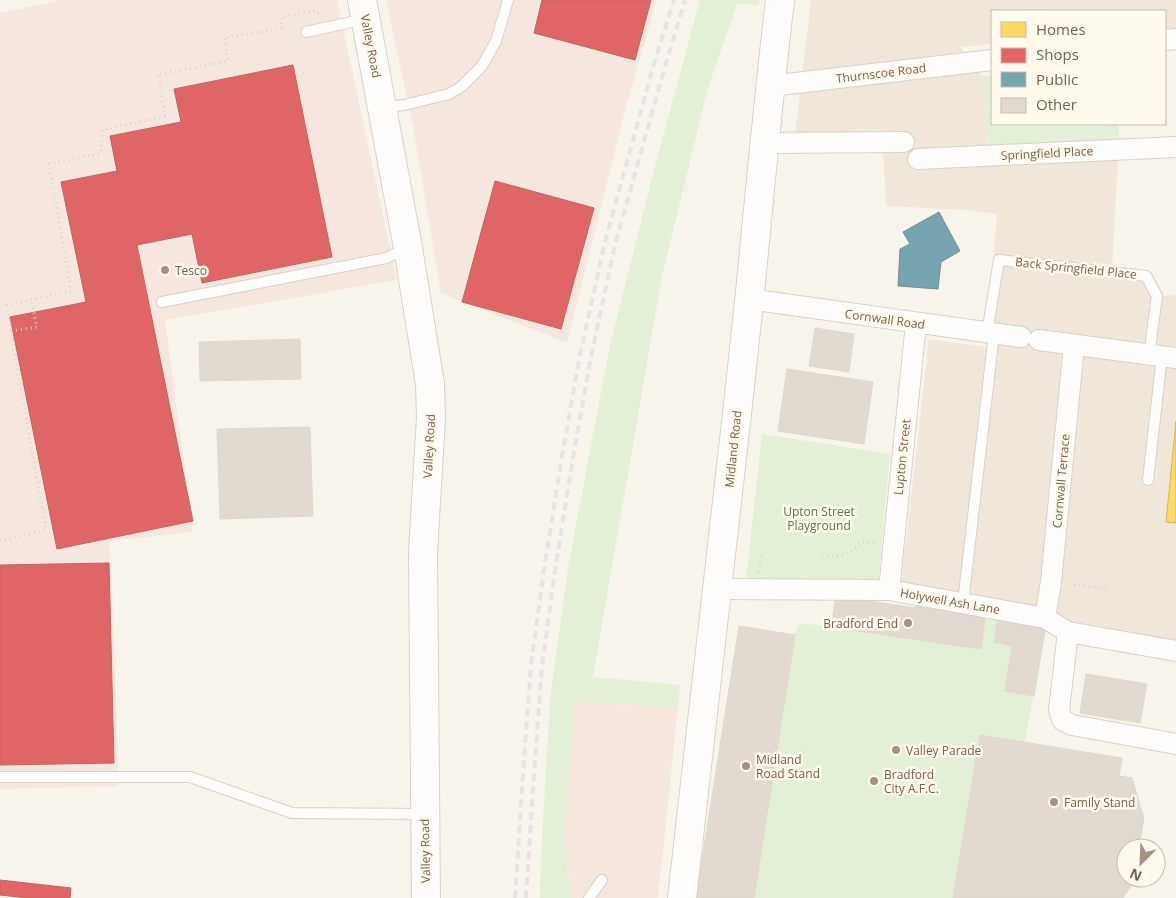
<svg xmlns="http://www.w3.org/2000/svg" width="1176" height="898" font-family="'Open Sans',sans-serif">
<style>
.residential{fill:#f0e7da}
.commercial{fill:#f5e7dd}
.green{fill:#e3efd7}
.homes{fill:#ffd966;stroke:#d6b45e}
.shops{fill:#e06666;stroke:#c0645e}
.public{fill:#76a5af;stroke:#769091}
.building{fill:#e2dad1;stroke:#e0d8ce}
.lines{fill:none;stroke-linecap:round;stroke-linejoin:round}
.lane-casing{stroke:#d7d1ca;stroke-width:12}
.street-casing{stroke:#d7d1ca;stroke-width:22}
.secondary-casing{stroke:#d8d1ca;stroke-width:30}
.path{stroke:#dad4cf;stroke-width:3;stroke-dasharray:1 4;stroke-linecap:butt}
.lane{stroke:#fefdfc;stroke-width:10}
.street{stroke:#fefdfc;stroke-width:20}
.secondary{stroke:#fefdfc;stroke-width:28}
.rail{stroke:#e5e3e5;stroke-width:4;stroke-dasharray:8 5;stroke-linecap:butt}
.poi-dot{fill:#a49283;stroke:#fff9ee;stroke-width:2}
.labels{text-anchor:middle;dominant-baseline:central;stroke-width:5;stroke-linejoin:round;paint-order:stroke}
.street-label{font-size:12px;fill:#775e4b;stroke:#fff9ee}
.poi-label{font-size:12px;fill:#775e4b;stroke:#fff9ee;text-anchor:start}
.park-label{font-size:12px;fill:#507d42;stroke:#fff9ee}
</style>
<rect width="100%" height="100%" fill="#f7f4ec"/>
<!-- residential -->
<path class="residential" d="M811 0H1176V28L1165 29V11H992V44L960 47 982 76 988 152 1118 159 1112 271 1152 273 1165 296 1176 295V641L1070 621 1032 606 901 584 929 339 994 348 990 305 997 214 968 210 886 206 882 130 795 135Z"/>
<!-- commercial -->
<path class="commercial" d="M62 0H337L397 280 165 320 193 532 109 541 117 715 118 786 0 789V13Z
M386 0H657L624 114 567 343 441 293 412 121Z
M574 701 678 708 658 898H571L564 838Z"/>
<!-- green -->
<path class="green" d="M700 0H759V5L737 4 707 91 662 276 593 677 680 685 678 708 575 701 564 838 571 898H540L541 857 550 699 569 562 610 345 654 170Z
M992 75V124H1118L1120 143 988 152 982 76Z
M762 434 890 454 878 585 746 581Z
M836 596 969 616 971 610 983 619 997 620 998 616 1026 621 1045 631 1025 742 1119 776 1132 778 1144 818 1141 840 1155 842 1154 848H1126V878H1134L1133 883 1123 898H696L739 626 794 635 800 623 831 627Z"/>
<!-- homes -->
<path class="homes" d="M1176 421V523L1166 522Z"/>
<!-- shops -->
<path class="shops" d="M542 0H651L635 60 534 33Z
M293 65 332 257 202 283 192 234 137 245 193 521 57 549 10 317 86 302 61 182 117 171 110 136 181 122 174 89Z
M495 181 594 208 561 329 462 302Z
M109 563 114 763 0 765V565Z
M0 880 71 888 70 898H28L0 895Z"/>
<!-- public -->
<path class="public" d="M939 212 960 251 941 262 938 289 898 286 900 249 910 244 903 232Z"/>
<!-- building -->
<path class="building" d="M815 328 854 334 849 372 809 366Z
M300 339 301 379 200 381 199 342Z
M787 369 873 382 864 444 778 431Z
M310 427 313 516 220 519 217 429Z
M836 596 915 608 916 602 965 609V615L970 616 971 610 984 612 983 618 985 619 981 649 831 627Z
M998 616 1026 621 1045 631 1034 696 1005 691 1012 646 994 642Z
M739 626 795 635 754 898H696Z
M1086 674 1147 684 1140 723 1080 713Z
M980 735 1122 758 1119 776 1132 778 1144 818 1140 840 1155 842 1154 848H1126V878H1134L1133 883 1123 898H953Z"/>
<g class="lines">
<!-- lane casing -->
<g class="lane-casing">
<path id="lane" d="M306 32 365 19
M383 107 404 105 449 94 461 87 482 66 496 41 508 0
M162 302 386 258 407 248
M987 333 999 260 1146 276 1157 296 1149 355
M1148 480 1162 356
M963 603 994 334
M0 777H190L292 813 424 814
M589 898 602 880"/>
</g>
<!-- street casing -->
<g class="street-casing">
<path id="street" d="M1165 40 1176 39
M770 86 992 60
M764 143 904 142
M918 159 1176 147
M749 299 1021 337
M1039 340 1176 358
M718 589 889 590 1045 618 1068 632 1176 651
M889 590 916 323
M1045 618 1051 582 1074 345
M1068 632 1059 710 1062 720 1072 725 1176 744"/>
</g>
<!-- secondary casing -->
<g class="secondary-casing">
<path id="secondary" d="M362 0 408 248 430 384 431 417 423 553 426 898
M682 898C705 700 728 501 749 302 759 202 768 101 780 0"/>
</g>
<!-- path -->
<path class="path" d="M11 331 37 327 31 300
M0 541 46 530 11 331 7 305 71 291 49 164 101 153 102 130 165 116 158 75 228 61 224 38 282 28 281 17 313 11 320 14
M822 555C846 557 844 555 863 542L875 543
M759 572 761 555
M1069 584 1109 589"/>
<!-- lane -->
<use href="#lane" class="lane"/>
<!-- street -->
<use href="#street" class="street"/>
<!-- secondary -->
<use href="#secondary" class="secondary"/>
<!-- rail -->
<path class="rail" d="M515 898 523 773 531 665 545 563 562 456 580 355 605 242 653 67 674 0
M526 898 534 774 542 666 556 564 573 458 591 357 615 245 664 70 685 0"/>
</g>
<!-- markers -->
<g class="poi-dot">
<circle cx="165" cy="270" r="5"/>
<circle cx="908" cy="623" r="5"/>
<circle cx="896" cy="750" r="5"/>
<circle cx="746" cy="766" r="5"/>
<circle cx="874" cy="781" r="5"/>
<circle cx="1054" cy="802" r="5"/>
</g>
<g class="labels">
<!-- street labels -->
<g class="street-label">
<text transform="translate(371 46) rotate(79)">Valley Road</text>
<text transform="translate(881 73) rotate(-7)">Thurnscoe Road</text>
<text transform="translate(1047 153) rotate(-3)">Springfield Place</text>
<text transform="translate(1076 268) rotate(6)">Back Springfield Place</text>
<text transform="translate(885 319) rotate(8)">Cornwall Road</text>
<text transform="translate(429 446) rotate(-87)">Valley Road</text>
<text transform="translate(733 449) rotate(-84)">Midland Road</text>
<text transform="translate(902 457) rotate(-84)">Lupton Street</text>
<text transform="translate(1061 481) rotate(-85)">Cornwall Terrace</text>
<text transform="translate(950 601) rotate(10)">Holywell Ash Lane</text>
<text transform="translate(425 851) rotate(-91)">Valley Road</text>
</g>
<!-- poi labels -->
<g class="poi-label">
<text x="175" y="270">Tesco</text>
<text x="898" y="623" text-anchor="end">Bradford End</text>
<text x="906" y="750">Valley Parade</text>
<text x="756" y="759">Midland<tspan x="756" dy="14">Road Stand</tspan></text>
<text x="884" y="774">Bradford<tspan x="884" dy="14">City A.F.C.</tspan></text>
<text x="1064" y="802">Family Stand</text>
</g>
<!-- park labels -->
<g class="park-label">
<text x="819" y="511">Upton Street<tspan x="819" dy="14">Playground</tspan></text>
</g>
</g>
<!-- legend -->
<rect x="991" y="10" width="175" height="115" fill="#fff9ee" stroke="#c9bbad"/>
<rect x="1001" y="22" width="25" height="15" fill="#ffd966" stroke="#c9bbad"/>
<text x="1036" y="35" font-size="15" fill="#775e4b">Homes</text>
<rect x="1001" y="48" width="25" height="15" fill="#e06666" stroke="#c9bbad"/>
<text x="1036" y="60" font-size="15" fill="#775e4b">Shops</text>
<rect x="1001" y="72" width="25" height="15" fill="#76a5af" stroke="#c9bbad"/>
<text x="1036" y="85" font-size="15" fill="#775e4b">Public</text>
<rect x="1001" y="98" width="25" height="15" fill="#e2dad1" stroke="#c9bbad"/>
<text x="1036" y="110" font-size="15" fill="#775e4b">Other</text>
<!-- north arrow -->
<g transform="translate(1141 863) rotate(204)"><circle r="24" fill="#fff9ee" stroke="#c9bbad"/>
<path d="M0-4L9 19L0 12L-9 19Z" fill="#a49283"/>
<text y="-8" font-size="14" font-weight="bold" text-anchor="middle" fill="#775e4b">N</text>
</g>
</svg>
